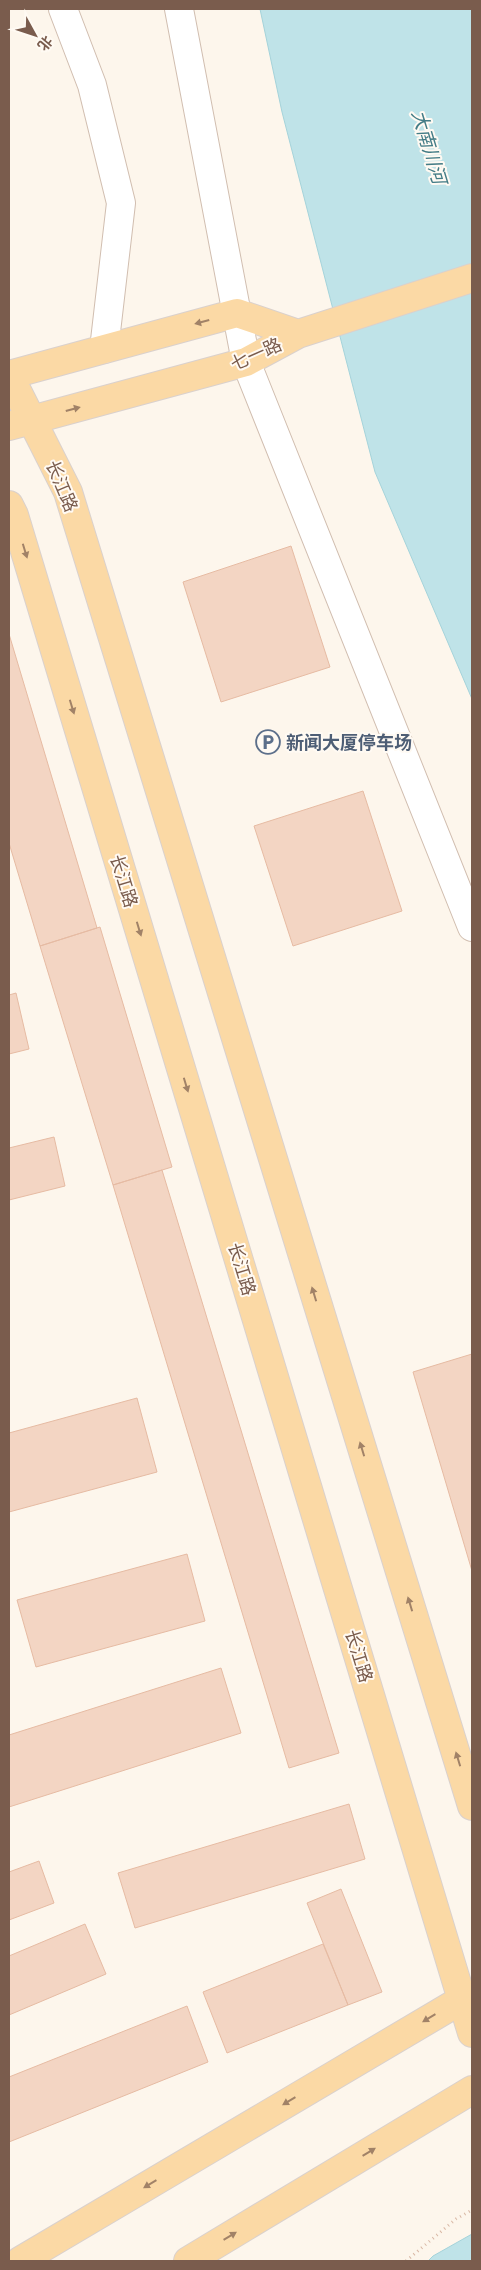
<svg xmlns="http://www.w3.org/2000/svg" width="481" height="2270" font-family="Roboto,'Noto Sans SC',sans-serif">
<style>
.water{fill:#bfe3e8;stroke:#a5d3da}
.building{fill:#f3d5c3;stroke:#e6bba3}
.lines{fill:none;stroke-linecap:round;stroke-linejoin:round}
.minor-casing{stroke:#d1beb0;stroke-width:30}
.major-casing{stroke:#dad1cd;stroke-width:30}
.path{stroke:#d9b8a5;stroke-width:3;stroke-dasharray:1 4;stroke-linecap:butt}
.minor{stroke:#fff;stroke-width:28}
.major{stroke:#fbd9a5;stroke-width:28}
.oneway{fill:#a18267}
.labels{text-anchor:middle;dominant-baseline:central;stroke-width:4;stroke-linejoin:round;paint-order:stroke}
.street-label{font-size:18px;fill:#7a5c4d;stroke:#fffaf3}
.service-label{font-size:18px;font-weight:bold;fill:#4e5e75;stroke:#fffaf3;text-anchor:start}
.water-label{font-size:19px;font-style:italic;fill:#437c86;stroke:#fffaf3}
</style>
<rect width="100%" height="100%" fill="#fdf6ec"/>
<!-- water -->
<path class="water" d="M260 9H472V699L375 472 282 112Z
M472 2234V2261H428L433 2256Z"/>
<!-- building -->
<path class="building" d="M291 546 330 667 221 702 183 582Z
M9 634 97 928 40 946 9 843Z
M363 791 402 911 293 946 254 826Z
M100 927 172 1167 113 1185 40 946Z
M16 993 29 1049 9 1054V995Z
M54 1137 65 1186 9 1200V1148Z
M162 1170 339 1753 289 1768 113 1185Z
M472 1354V1571L413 1372Z
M137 1398 157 1472 9 1512V1433Z
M187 1554 205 1621 36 1667 17 1600Z
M221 1668 241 1733 9 1807V1735Z
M349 1804 365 1859 135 1928 118 1873Z
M39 1861 54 1903 9 1920V1872Z
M341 1889 382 1992 348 2005 307 1903Z
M85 1924 106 1974 9 2015V1956Z
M323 1944 348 2005 227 2053 203 1992Z
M187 2006 208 2062 9 2142V2077Z"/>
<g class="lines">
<!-- minor casing -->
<g class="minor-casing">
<path id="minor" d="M63 9 92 85 121 203 104 349
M179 9 246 362 472 927"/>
</g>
<!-- major casing -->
<g class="major-casing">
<path id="major" d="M9 375 68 492 472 1806
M9 375 237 313 298 334
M9 426 246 362 298 334 472 278
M9 505 14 515 472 2033
M20 2261 463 1999 472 2000
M188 2261 472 2090"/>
</g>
<!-- path -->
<path class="path" d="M406 2261 456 2219 472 2210"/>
<!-- minor -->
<use href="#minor" class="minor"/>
<!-- major -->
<use href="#major" class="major"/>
</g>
<!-- one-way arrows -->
<defs><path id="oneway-solid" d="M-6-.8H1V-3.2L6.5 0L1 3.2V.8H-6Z" transform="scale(1.25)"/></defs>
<g class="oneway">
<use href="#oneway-solid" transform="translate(202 322) rotate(165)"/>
<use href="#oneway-solid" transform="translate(73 409) rotate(-15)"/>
<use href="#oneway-solid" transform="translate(25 551) rotate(73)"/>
<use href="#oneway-solid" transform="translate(72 707) rotate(73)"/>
<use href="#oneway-solid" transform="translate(139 929) rotate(73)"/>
<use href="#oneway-solid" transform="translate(186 1085) rotate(73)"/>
<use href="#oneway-solid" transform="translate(314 1294) rotate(-107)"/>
<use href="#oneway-solid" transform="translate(362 1449) rotate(-107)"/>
<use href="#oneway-solid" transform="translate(410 1604) rotate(-107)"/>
<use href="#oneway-solid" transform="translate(458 1759) rotate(-107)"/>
<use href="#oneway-solid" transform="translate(429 2018) rotate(149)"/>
<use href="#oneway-solid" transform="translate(289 2101) rotate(149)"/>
<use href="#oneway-solid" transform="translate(369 2152) rotate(-31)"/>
<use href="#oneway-solid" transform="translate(150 2184) rotate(149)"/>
<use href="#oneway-solid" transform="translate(230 2236) rotate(-31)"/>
</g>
<!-- icons -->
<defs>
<g id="parking-ring" transform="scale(1.25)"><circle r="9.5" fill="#fffaf3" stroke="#5c6f8a" stroke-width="1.5"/><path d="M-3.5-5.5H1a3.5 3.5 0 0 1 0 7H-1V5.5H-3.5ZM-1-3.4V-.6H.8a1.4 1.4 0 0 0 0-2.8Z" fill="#5c6f8a"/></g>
</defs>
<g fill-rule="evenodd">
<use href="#parking-ring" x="268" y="742"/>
</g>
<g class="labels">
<!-- street labels -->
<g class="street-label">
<text transform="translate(256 354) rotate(-24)">七一路</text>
<text transform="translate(62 486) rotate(67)">长江路</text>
<text transform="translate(124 881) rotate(73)">长江路</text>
<text transform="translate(242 1269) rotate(73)">长江路</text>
<text transform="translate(359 1656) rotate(73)">长江路</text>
</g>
<!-- service labels -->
<g class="service-label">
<text x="286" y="742">新闻大厦停车场</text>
</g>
<!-- water labels -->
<g class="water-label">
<text transform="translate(429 147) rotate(73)">大南川河</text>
</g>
</g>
<!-- border -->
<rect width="481" height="2270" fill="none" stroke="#7a5c4d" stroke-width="20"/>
<!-- north arrow -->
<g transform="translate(35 35) rotate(130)" stroke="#fffaf3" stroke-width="4" paint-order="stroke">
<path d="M0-4L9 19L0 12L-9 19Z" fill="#7a5c4d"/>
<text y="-8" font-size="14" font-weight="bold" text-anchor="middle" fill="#7a5c4d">北</text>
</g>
</svg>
